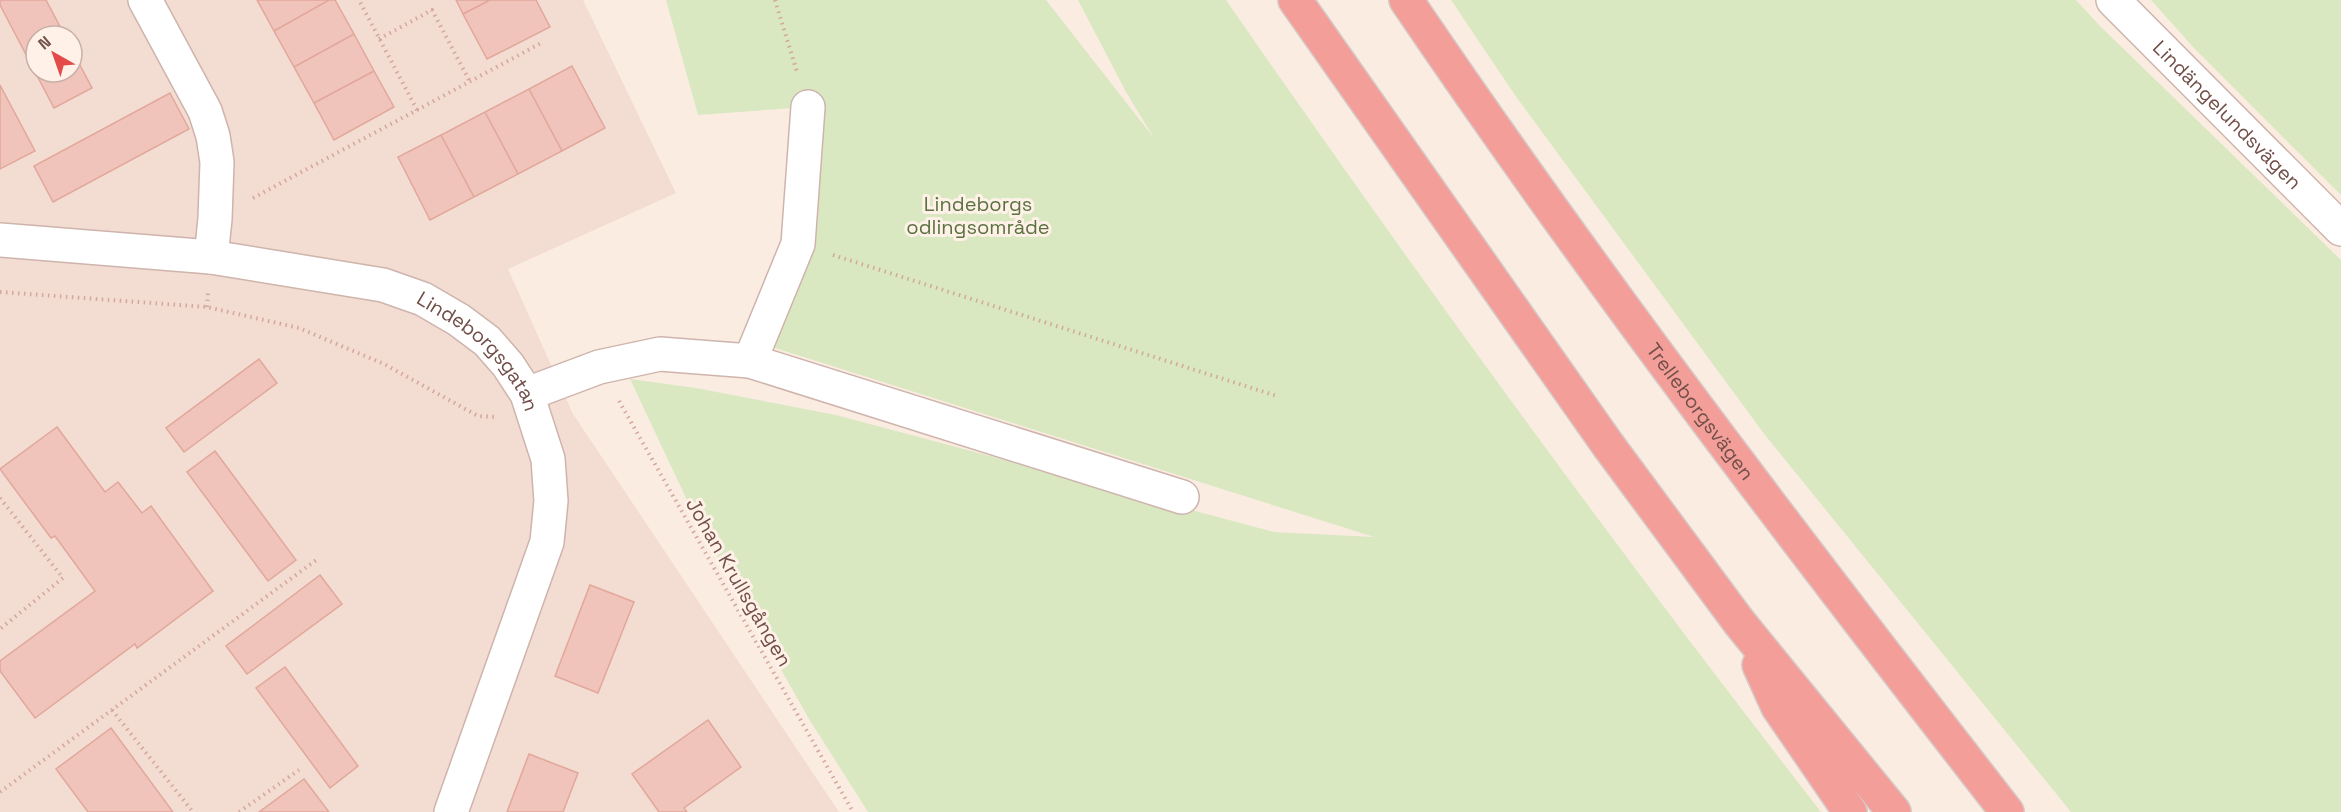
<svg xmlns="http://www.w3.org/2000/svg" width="2341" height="812" font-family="'Space Grotesk',sans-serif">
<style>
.residential{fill:#f3dcd1;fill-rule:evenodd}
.green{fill:#d9e8c1}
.building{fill:#f0c4ba;stroke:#e2a79b;stroke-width:1.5}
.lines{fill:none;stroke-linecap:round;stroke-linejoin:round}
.minor-casing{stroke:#ceb4ac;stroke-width:36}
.highway-casing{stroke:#d5cac8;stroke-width:36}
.path{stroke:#d4a79e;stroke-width:4;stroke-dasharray:1.5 4.5;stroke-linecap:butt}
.minor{stroke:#fff;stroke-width:33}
.highway{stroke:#f49e9a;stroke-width:33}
.labels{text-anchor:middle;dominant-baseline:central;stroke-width:6;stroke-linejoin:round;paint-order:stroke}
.street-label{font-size:20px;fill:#724f49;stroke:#fff1e8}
.park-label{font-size:20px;fill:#59723f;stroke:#fff1e8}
</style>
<rect width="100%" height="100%" fill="#fbece2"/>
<!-- residential -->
<path class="residential" d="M0 0H583L676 193 508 269 573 414 839 812H0ZM36 36H72V72H36Z"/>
<!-- green -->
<path class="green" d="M666 0H1046L1154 138 1126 92 1078 0H1226C1417 276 1615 547 1821 812H868L809 719 694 515 630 379 696 388 836 415 1274 532 1374 537 772 347 807 107 698 115Z
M1451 0H2076L2099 25 2341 260V812H2071L1765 435 1517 98Z
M2151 0H2341V195L2194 48Z"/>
<!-- building -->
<path class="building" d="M0 0H46L65 36H36V72H72V50L92 88 54 108 0 5Z
M257 0H329L274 31Z
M329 0H335L354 34 294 67 274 31Z
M456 0H490L463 14Z
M490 0H536L550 27 487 59 463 14Z
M354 34 374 71 314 103 294 67Z
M572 66 605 128 562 151 529 89Z
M374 71 394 107 334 140 314 103Z
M0 85 35 151 0 169Z
M529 89 562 151 518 174 485 112Z
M170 93 189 129 53 202 34 166Z
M485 112 518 174 474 197 441 135Z
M441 135 474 197 430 220 398 157Z
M259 359 277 383 184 452 166 428Z
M57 427 105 492 118 482 142 513 151 506 213 591 137 648 135 644 35 718 0 671V661L95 591 55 536 51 538 0 469Z
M215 451 296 560 268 581 187 472Z
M320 575 342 604 247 674 226 646Z
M590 585 634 602 598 693 555 676Z
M285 667 358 766 330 788 256 688Z
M708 720 741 767 684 808 687 812H659L632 774Z
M111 728 173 812H88L56 769Z
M529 754 578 773 563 812H507Z
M304 779 329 812H259Z"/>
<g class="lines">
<!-- minor casing -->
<g class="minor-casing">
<g id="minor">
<path d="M145 0 205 111 213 136 217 162 215 219 211 257"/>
<path id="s1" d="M2113 0 2341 229"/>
<path id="s2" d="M0 240 211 257 383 285 423 299 459 320 487 341 508 365 527 394 548 459 551 501 547 542 451 812"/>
<path d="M750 361 798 244 808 107"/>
<path d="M527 394 599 367 660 354 750 361 1182 497"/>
</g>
</g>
<!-- highway casing -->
<g class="highway-casing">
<g id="highway">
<path d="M1295 0 1608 445 1739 622 1894 812"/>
<path id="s3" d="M1406 0C1595 279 1800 546 2007 812"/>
<path d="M1759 665 1778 707 1850 812"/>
</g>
</g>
<!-- path -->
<path class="path" d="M775 0 797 72
M379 39 432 10 470 82
M417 110 543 42
M253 198 417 110 359 0
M833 255 1277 396
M0 292 207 307 299 328 384 364 478 416 495 417
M207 307 208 293
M619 401 853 812
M0 498 63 578 0 629
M112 710 193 812
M0 792 319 558
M239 812 299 770"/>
<!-- minor -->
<use href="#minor" class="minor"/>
<!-- highway -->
<use href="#highway" class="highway"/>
</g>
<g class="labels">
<!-- street labels -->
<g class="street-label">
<text stroke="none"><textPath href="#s1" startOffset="162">Lindängelundsvägen</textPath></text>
<text stroke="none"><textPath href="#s2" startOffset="506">Lindeborgsgatan</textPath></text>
<text stroke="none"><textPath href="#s3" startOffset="506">Trelleborgsvägen</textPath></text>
<text transform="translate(739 582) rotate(60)">Johan Krullsgången</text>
</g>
<!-- park labels -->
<g class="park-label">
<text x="978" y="204">Lindeborgs<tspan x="978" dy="23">odlingsområde</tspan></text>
</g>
</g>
<!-- north arrow -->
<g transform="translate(54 54) rotate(320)"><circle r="28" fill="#fff1e8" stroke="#c7b0a8" stroke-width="1.5"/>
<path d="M0-4.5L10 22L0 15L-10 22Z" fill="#e34b4a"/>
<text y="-9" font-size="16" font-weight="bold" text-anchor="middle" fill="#724f49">N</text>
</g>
</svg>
